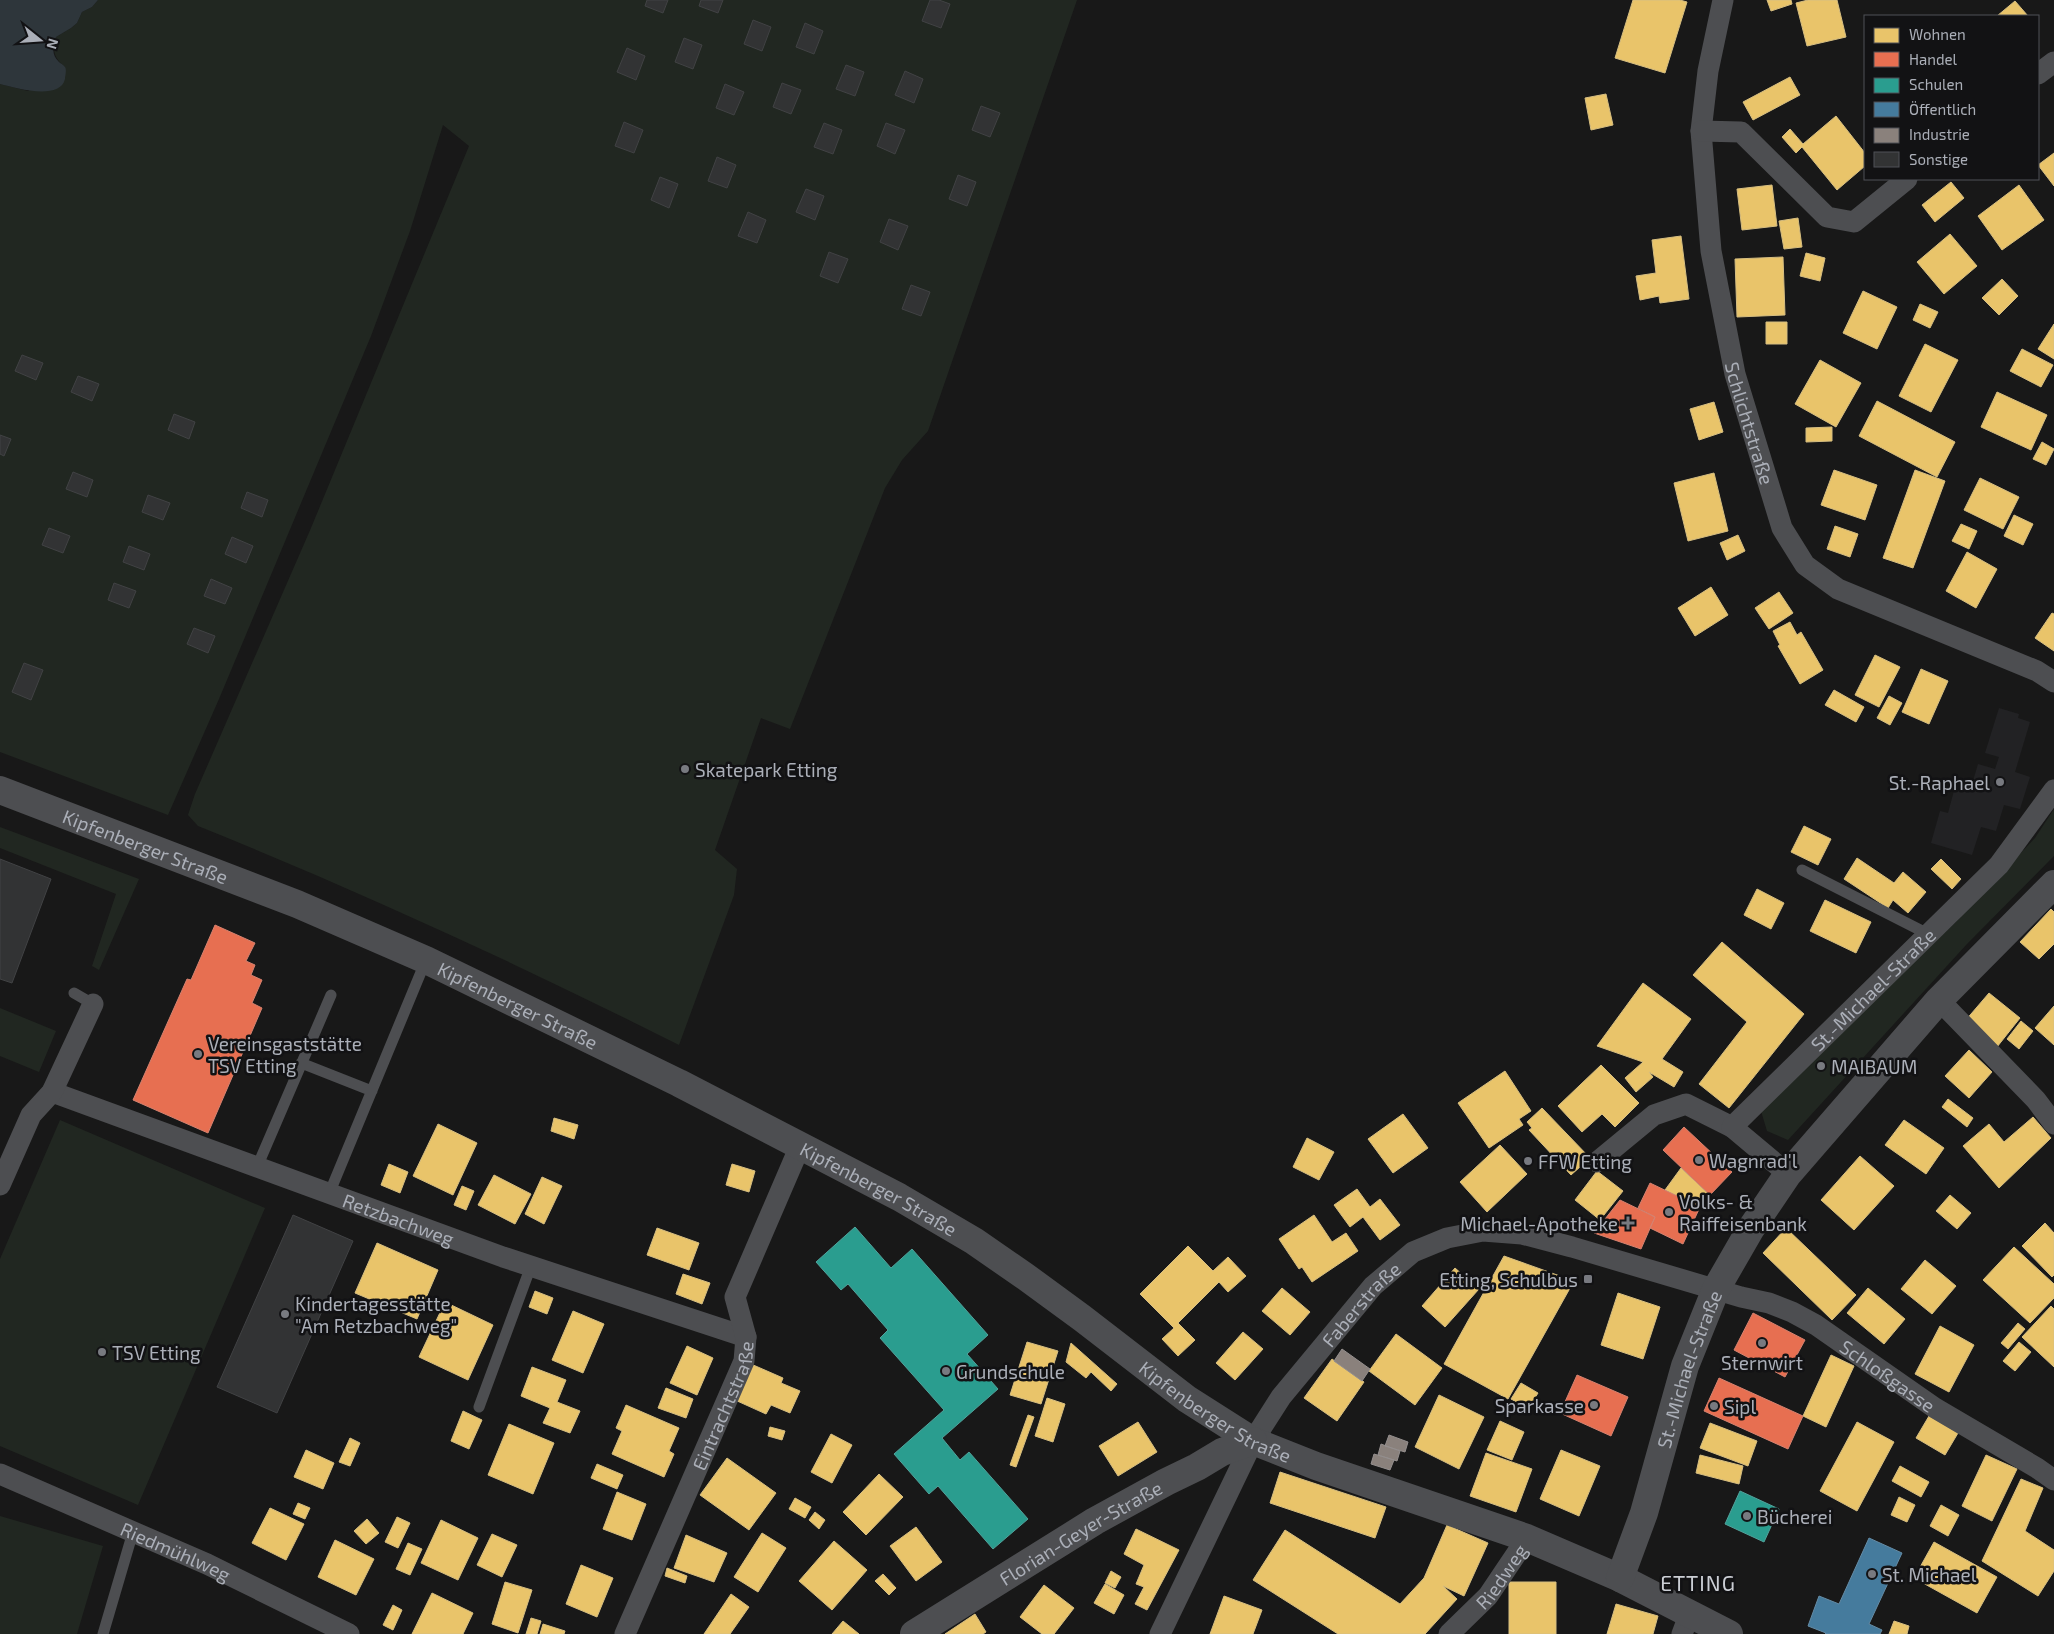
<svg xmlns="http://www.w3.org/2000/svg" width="2054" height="1634" font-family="'Exo 2',sans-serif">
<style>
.built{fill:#222224}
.green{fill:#212721}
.water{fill:#2e363b}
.homes{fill:#e9c46a;stroke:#d6be81}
.shops{fill:#e76f51;stroke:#d58270}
.schools{fill:#2a9d8f;stroke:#51a29b}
.public{fill:#457b9d;stroke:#648ba5}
.industry{fill:#8a817c;stroke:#948f8e}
.building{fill:#323334;stroke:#414244}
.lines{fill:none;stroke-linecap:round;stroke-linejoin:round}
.service{stroke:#4d4e51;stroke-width:11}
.minor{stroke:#4d4e51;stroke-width:21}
.tertiary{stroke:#4d4e51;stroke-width:28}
.poi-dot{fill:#787a80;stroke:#121214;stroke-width:2}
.labels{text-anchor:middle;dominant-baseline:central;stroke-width:5;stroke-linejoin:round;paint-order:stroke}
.street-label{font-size:19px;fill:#abafb8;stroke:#121214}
.poi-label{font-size:19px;fill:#abafb8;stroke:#121214;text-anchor:start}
.quarter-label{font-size:21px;letter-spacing:1px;fill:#cbced4;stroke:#121214}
</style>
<rect width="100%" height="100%" fill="#181818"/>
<!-- built -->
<path class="built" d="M1999 708 2019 714 2018 718 2030 722 2015 772 2030 777 2020 809 2004 805 1996 831 1981 827 1972 855 1931 843 1940 811 1948 813 1955 787 1970 791 1978 764 1995 769 1999 757 1985 753Z"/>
<!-- green -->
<path class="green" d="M98 0H1077L928 431 902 460 885 488 790 729 761 718 715 850 737 869 734 895 679 1045C522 966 362 892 198 826L188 815 195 794 311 528 469 146 443 125 410 231 371 336 219 699 168 815 0 752V84L28 91 65 67C54 58 52 51 56 37L71 28 77 23 82 12 92 7Z
M2054 809V856L1967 944 1788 1140 1767 1131 1761 1111 1802 1065 1955 923 2035 838Z
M0 827 139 879 99 970 92 966 116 894 0 848Z
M0 1008 56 1031 39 1072 0 1056Z
M60 1120 265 1208 138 1505 0 1446V1259Z
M0 1516 103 1546 77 1634H0Z"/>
<!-- water -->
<path class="water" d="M0 0H98L92 7 82 12 77 23 71 28 56 37C53 47 51 54 59 62 61 64 64 65 65 67 67 70 65 76 65 79 60 101 15 88 0 84Z"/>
<!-- homes -->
<path class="homes" d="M1633 0H1680L1687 2 1665 73 1615 58Z
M1767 0H1791L1792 4 1771 11Z
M1808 0H1837L1846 37 1807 46 1796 3Z
M2015 1 2028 16H1997Z
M1790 77 1800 95 1753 120 1743 102Z
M1606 94 1613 125 1591 130 1585 98Z
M1836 116 1865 153V166L1837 190 1802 147 1796 153 1782 137 1790 129 1803 144Z
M2054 153V186L2038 165Z
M1951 182 1964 198 1935 222 1922 205Z
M1772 185 1777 226 1742 230 1737 189Z
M2019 185 2044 220 2002 250 1978 216Z
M1798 218 1802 247 1784 249 1779 221Z
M1950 234 1977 266 1944 294 1917 262Z
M1681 236 1689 299 1660 303 1659 296 1640 300 1636 276 1656 273 1652 240Z
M1806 253 1825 258 1820 281 1800 276Z
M1783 257 1785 315 1737 317 1735 259Z
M2002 279 2018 296 1999 315 1982 298Z
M1863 291 1897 307 1877 349 1843 333Z
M1920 304 1938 312 1930 328 1913 320Z
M1766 322H1787V344H1766Z
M2054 324V359L2038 349Z
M1925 344 1958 360 1931 412 1899 396Z
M2022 349 2053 365 2041 387 2010 371Z
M1820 360 1861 383 1836 427 1795 404Z
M1997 392 2047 415 2031 450 1981 427Z
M1877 401 1955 442 1937 477 1859 436Z
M1714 402 1723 432 1699 440 1690 409Z
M1832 427V441L1806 442V428Z
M2042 442 2054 449 2046 465 2033 459Z
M1834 470 1877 485 1865 520 1821 505Z
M1915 470 1945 481 1913 568 1883 558Z
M1714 473 1728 531 1688 541 1674 483Z
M1980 478 2019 497 2003 529 1964 510Z
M2014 515 2033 524 2023 545 2004 536Z
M1961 524 1977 531 1969 549 1952 541Z
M1835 526 1858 534 1850 557 1827 549Z
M1738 535 1745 551 1727 560 1720 543Z
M1967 552 1997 569 1976 608 1946 591Z
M1711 587 1728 615 1695 636 1678 608Z
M1779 592 1793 613 1769 629 1755 608Z
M2052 613 2054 614V651L2035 638Z
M1790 622 1797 635 1801 632 1823 670 1800 684 1778 646 1780 645 1773 631Z
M1875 655 1900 667 1879 707 1855 695Z
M1921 669 1948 681 1929 724 1902 712Z
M1834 690 1864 707 1856 722 1825 705Z
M1889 696 1902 703 1890 725 1877 718Z
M1804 826 1831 839 1818 865 1791 852Z
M1857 858 1894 883 1903 872 1926 892 1908 913 1893 900 1888 908 1844 879Z
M1941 859 1961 879 1952 889 1931 869Z
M1757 889 1784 903 1771 929 1744 915Z
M1825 900 1871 922 1856 953 1810 931Z
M2051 909 2054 912V944L2039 959 2020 942Z
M1722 942 1804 1014 1729 1108 1699 1084 1747 1022 1693 975Z
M1643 983 1691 1019 1662 1059 1683 1072 1674 1087 1649 1072 1653 1077 1636 1092 1625 1078 1643 1062 1597 1046Z
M1989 993 2020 1018 1997 1047 1965 1021Z
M2054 1006V1045L2035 1028Z
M2021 1021 2033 1031 2019 1049 2007 1039Z
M1969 1050 1992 1072 1969 1098 1945 1076Z
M1601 1065 1639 1103 1615 1127 1602 1114 1582 1132 1558 1106Z
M1505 1071 1531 1111 1519 1119 1523 1125 1489 1148 1458 1103Z
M1948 1099 1973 1118 1967 1127 1942 1107Z
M1542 1108 1590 1158 1571 1175 1529 1130 1532 1128 1527 1122Z
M1403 1114 1428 1148 1393 1173 1368 1139Z
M2033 1117 2051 1138 1999 1188 1963 1146 1989 1124 2004 1142Z
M554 1118 578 1125 574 1139 551 1131Z
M1904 1120 1944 1148 1926 1174 1885 1145Z
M438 1124 477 1143 453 1195 413 1176Z
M1307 1138 1334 1152 1319 1180 1293 1167Z
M1500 1145 1527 1174 1487 1212 1460 1182Z
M1860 1156 1894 1186 1854 1230 1821 1200Z
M389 1164 408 1172 400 1193 381 1185Z
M732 1164 755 1171 749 1192 726 1185Z
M1681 1168 1710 1195 1700 1207 1665 1190Z
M1597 1171 1623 1191 1600 1220 1575 1200Z
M494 1175 531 1194 515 1224 478 1205Z
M542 1177 562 1186 544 1224 525 1214Z
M462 1186 474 1191 466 1210 454 1205Z
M1357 1189 1370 1207 1380 1199 1400 1225 1380 1240 1363 1217 1350 1227 1334 1205Z
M1950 1195 1971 1213 1957 1229 1936 1211Z
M1314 1215 1332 1242 1346 1233 1358 1251 1312 1282 1302 1267 1299 1269 1279 1239Z
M2045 1223 2054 1233V1275L2052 1277 2022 1246Z
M657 1228 699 1243 689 1270 647 1255Z
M1786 1228 1856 1295 1832 1320 1763 1253Z
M377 1243 438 1270 417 1319 355 1293Z
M1188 1246 1213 1271 1228 1257 1246 1276 1228 1292 1219 1282 1178 1323 1195 1340 1178 1356 1162 1339 1174 1328 1140 1294Z
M2014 1247 2054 1284V1298L2030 1323 1983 1280Z
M1504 1256 1574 1281 1508 1399 1444 1364Z
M1925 1260 1956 1286 1932 1314 1901 1289Z
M1455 1268 1479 1289 1445 1327 1422 1306Z
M683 1274 710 1283 702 1304 676 1294Z
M1282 1288 1310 1312 1290 1335 1262 1311Z
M1868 1288 1905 1319 1884 1344 1847 1313Z
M535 1291 553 1298 547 1314 529 1307Z
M1618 1293 1660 1307 1643 1359 1601 1345Z
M445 1302 493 1325 468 1380 419 1357Z
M2051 1306 2054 1309V1367L2022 1337Z
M573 1311 604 1324 583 1373 552 1360Z
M2018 1323 2025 1329 2008 1349 2001 1343Z
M1940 1326 1974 1345 1949 1392 1915 1374Z
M1243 1332 1263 1349 1235 1380 1216 1363Z
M1396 1334 1442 1368 1415 1405 1369 1371Z
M1027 1342 1058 1351 1041 1404 1010 1395Z
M2019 1342 2031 1352 2015 1371 2003 1361Z
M1071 1343 1117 1384 1111 1391 1091 1372 1086 1378 1066 1362Z
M687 1346 713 1358 697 1395 670 1383Z
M1831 1355 1854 1366 1826 1427 1803 1416Z
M1332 1359 1364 1382 1337 1421 1304 1398Z
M751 1364 783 1378 781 1383 800 1391 790 1413 771 1405 766 1414 735 1400Z
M532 1367 566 1380 557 1402 580 1411 570 1433 543 1423 550 1408 521 1396Z
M1521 1383 1538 1393 1528 1409 1511 1399Z
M666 1388 693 1399 686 1418 658 1408Z
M1439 1395 1484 1417 1459 1469 1415 1447Z
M1047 1398 1065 1404 1053 1442 1035 1436Z
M626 1405 679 1428 669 1451 674 1454 664 1477 612 1454 622 1431 616 1428Z
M463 1411 482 1420 469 1449 451 1441Z
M1028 1415 1034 1417 1016 1467 1010 1465Z
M1929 1416 1958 1433 1945 1455 1916 1438Z
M1500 1421 1524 1432 1512 1460 1487 1450Z
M1138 1422 1157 1452 1118 1476 1099 1446Z
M1857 1422 1894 1442 1857 1511 1820 1491Z
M1710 1423 1757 1441 1748 1466 1700 1448Z
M509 1424 554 1443 533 1494 488 1475Z
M770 1427 785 1431 782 1440 768 1436Z
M831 1434 852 1445 832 1483 811 1472Z
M350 1438 360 1443 350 1466 339 1462Z
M306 1450 334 1463 323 1489 294 1477Z
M1561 1450 1600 1466 1579 1516 1540 1499Z
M1486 1453 1532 1469 1516 1512 1470 1496Z
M1700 1455 1743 1466 1739 1484 1696 1473Z
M1986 1455 2017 1469 1992 1521 1962 1506Z
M727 1458 776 1493 749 1530 700 1495Z
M597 1464 623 1475 617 1489 591 1478Z
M1900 1466 1929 1482 1921 1497 1892 1481Z
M1280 1472 1386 1507 1375 1538 1270 1503Z
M879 1474 903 1497 866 1535 843 1512Z
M2021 1479 2043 1488 2025 1531 2054 1550V1571L2038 1596 1982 1561Z
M617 1492 646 1504 632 1540 603 1529Z
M1899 1497 1915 1505 1907 1522 1891 1515Z
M795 1498 811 1507 805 1518 789 1509Z
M298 1503 310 1508 305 1519 293 1514Z
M1941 1505 1959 1515 1948 1536 1930 1526Z
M270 1508 304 1524 286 1560 252 1543Z
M815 1512 825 1520 819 1529 809 1520Z
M397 1517 410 1523 398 1548 385 1542Z
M367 1519 379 1533 366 1544 354 1531Z
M441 1520 478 1538 458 1580 421 1563Z
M1447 1525 1488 1543 1464 1596 1443 1586 1457 1599 1425 1634H1338L1253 1580 1285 1530 1400 1604 1424 1578Z
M916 1527 942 1562 916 1581 890 1546Z
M1136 1529 1179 1550 1147 1610 1135 1604 1144 1587 1136 1584 1144 1565 1124 1554Z
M762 1533 786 1548 758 1592 734 1577Z
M492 1534 517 1545 502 1577 477 1565Z
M686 1535 727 1553 714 1582 674 1568Z
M335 1540 374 1559 356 1595 318 1577Z
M834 1541 867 1570 832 1610 799 1581Z
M1934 1542 1997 1577 1977 1613 1914 1578Z
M408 1543 422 1549 410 1575 396 1569Z
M581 1565 613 1578 597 1617 566 1604Z
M667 1568 687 1576 685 1583 665 1576Z
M1111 1571 1121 1577 1115 1588 1105 1583Z
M883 1574 896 1588 889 1595 875 1581Z
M505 1582 532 1590 518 1633 492 1624Z
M1509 1582H1556V1634H1509Z
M1105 1584 1124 1595 1114 1614 1094 1603Z
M1044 1585 1074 1608 1054 1634H1042L1020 1617Z
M432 1593 473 1613 463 1634H412Z
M731 1594 749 1607 730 1634H704Z
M1224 1596 1262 1610 1253 1634H1210Z
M1616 1604 1658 1616 1653 1634H1607Z
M393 1605 402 1610 393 1630 383 1625Z
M975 1614 986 1632 983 1634H945Z
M531 1618 541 1621 537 1634H526Z
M843 1621 859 1634H832Z
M1894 1621 1909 1626 1907 1634H1889Z
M543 1624 565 1631 564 1634H540Z"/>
<!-- shops -->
<path class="shops" d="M215 925 255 943 246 961 255 965 251 975 262 980 252 1003 262 1008 208 1133 133 1100 187 979 191 980Z
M1684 1127 1732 1172 1710 1195 1663 1150Z
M1650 1183 1700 1207 1683 1244 1650 1228 1655 1217 1638 1208Z
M1620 1200 1655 1217 1641 1249 1594 1233Z
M1753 1313 1805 1340 1785 1377 1734 1350Z
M1577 1375 1628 1397 1611 1436 1560 1413Z
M1719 1378 1803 1416 1788 1449 1704 1411Z"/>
<!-- schools -->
<path class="schools" d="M855 1227 891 1268 912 1249 988 1335 967 1354 998 1389 942 1438 960 1460 969 1452 1028 1519 993 1549 938 1486 929 1494 894 1454 944 1410 880 1338 888 1330 848 1284 841 1290 816 1262Z
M1740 1491 1779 1509 1764 1542 1725 1524Z"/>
<!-- public -->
<path class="public" d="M1869 1538 1902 1553 1869 1624 1882 1630 1880 1634H1825L1826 1633 1808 1626 1819 1596 1839 1604Z"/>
<!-- industry -->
<path class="industry" d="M1342 1349 1370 1369 1362 1381 1334 1361Z
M1389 1435 1408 1442 1405 1452 1385 1446Z
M1381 1444 1400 1451 1397 1461 1378 1455Z
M1374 1454 1394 1460 1390 1470 1371 1464Z"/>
<!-- building -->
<path class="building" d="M647 0H668L663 13 645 6Z
M701 0H723L718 13 699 6Z
M930 0H939L950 4 941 28 922 21Z
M753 20 771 27 762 51 744 44Z
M805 23 823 31 814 54 796 47Z
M684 38 702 45 693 69 675 62Z
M627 48 645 56 636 80 617 72Z
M846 65 864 72 855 96 836 89Z
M905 71 923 79 914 103 895 95Z
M782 83 801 90 791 114 773 107Z
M725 84 744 92 734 115 716 108Z
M981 106 1000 113 990 137 972 130Z
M624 122 643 130 634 153 615 146Z
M824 123 842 130 833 154 814 147Z
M886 123 905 130 895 154 877 146Z
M717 157 736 165 727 188 708 181Z
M958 175 976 182 967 206 949 199Z
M660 177 678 184 669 208 651 200Z
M806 189 824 196 815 220 796 212Z
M748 212 766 220 757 243 738 236Z
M889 219 908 226 898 250 880 242Z
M829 252 848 259 838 283 820 276Z
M911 285 930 292 921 316 902 309Z
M22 355 43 363 36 380 15 371Z
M78 376 99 384 92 401 71 392Z
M174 414 195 422 189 439 168 430Z
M0 435 11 439 4 456 0 454Z
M73 472 93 480 87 497 66 489Z
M247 492 268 500 262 517 241 508Z
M148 495 170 503 163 520 142 512Z
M49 528 70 536 63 553 42 545Z
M232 537 253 546 246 563 225 554Z
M129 546 150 554 144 570 123 562Z
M211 579 232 588 225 604 204 596Z
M114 583 136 591 129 608 108 600Z
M194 628 215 636 208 653 187 644Z
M24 663 43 670 31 700 12 692Z
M0 859 51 879 12 983 0 979Z
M293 1215 353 1241 277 1413 217 1387Z"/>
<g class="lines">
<!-- service -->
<path class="service" d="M1802 870 1928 934
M74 993 93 1004
M301 1063 372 1091
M257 1167 331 995
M329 1194 426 960
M479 1407 531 1266
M103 1634 133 1532"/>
<!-- minor -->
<g class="minor">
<path id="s1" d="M1723 0 1708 71 1701 131 1711 251 1735 374 1782 528 1805 565 1838 589 2037 671 2054 682"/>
<path d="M2038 74 2054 62"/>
<path d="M1701 131 1741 132 1827 217 1854 222 1907 179"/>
<path d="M1939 1000 2036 1100 2054 1124"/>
<path id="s2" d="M52 1092 503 1257 746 1337"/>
<path d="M1597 1162 1654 1115 1686 1104 1732 1127"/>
<path id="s3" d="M1788 1174 1732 1127 1999 865 2054 790"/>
<path d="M0 1185 31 1115 52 1092 93 1004"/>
<path id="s4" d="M0 1474 207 1564 349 1634"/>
<path id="s5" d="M625 1634 744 1361 746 1337 735 1297 800 1146"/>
<path id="s6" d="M1160 1634 1253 1441 1281 1397 1373 1286 1413 1252 1447 1238 1483 1231 1522 1234 1572 1247 1741 1297 1769 1303 1792 1312 1816 1325 1935 1408 2037 1468 2054 1480"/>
<path id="s7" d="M1449 1634 1488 1596 1527 1538"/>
<path d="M1682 1634 1690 1613"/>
</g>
<!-- tertiary -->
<g class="tertiary">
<path id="s8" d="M0 790 297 904 426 960 679 1083 899 1197 974 1241 1026 1277 1082 1318 1187 1399 1253 1441 1316 1466 1527 1538 1620 1578 1729 1634"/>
<path id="s9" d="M1620 1578 1644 1513 1685 1366 1716 1289 1750 1230 1788 1174 1939 1000 2054 884"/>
<path id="s10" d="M914 1634 1095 1521 1166 1482 1197 1467 1222 1452 1253 1441"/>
</g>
</g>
<!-- markers -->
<g class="poi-dot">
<circle cx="685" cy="769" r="5"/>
<circle cx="2000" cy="782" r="5"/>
<circle cx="198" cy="1054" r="5"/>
<circle cx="1821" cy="1066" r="5"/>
<circle cx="1699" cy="1160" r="5"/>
<circle cx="1528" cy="1161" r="5"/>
<circle cx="1669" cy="1212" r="5"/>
<path d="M1625.5 1215.5h5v5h5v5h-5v5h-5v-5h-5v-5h5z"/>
<rect x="1583" y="1274" width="10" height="10" rx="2.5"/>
<circle cx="285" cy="1314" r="5"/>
<circle cx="1762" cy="1343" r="5"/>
<circle cx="102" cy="1352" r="5"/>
<circle cx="946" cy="1371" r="5"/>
<circle cx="1594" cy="1405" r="5"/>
<circle cx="1714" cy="1406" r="5"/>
<circle cx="1747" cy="1516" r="5"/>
<circle cx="1872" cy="1574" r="5"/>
</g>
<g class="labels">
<!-- street labels -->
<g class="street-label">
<text stroke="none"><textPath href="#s1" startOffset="430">Schlichtstraße</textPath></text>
<text stroke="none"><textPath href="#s8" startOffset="156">Kipfenberger Straße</textPath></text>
<text stroke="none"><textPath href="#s3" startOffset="270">St.-Michael-Straße</textPath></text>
<text stroke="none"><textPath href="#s8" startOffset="561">Kipfenberger Straße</textPath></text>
<text stroke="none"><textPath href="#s8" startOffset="966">Kipfenberger Straße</textPath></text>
<text stroke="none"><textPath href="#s2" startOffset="369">Retzbachweg</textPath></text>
<text stroke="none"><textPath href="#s6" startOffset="389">Faberstraße</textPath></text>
<text stroke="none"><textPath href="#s9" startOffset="220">St.-Michael-Straße</textPath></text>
<text stroke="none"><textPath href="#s6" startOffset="972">Schloßgasse</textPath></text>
<text stroke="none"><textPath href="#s5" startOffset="249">Eintrachtstraße</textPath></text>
<text stroke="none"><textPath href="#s8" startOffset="1371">Kipfenberger Straße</textPath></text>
<text stroke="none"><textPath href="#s10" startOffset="195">Florian-Geyer-Straße</textPath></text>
<text stroke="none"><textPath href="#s4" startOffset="192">Riedmühlweg</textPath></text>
<text stroke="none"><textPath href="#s7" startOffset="78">Riedweg</textPath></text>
</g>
<!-- poi labels -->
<g class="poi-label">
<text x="695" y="769">Skatepark Etting</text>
<text x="1990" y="782" text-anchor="end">St.-Raphael</text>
<text x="208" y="1043">Vereinsgaststätte<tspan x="208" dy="22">TSV Etting</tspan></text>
<text x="1831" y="1066">MAIBAUM</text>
<text x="1709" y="1160">Wagnrad'l</text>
<text x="1538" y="1161">FFW Etting</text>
<text x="1679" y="1201">Volks- &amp;<tspan x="1679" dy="22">Raiffeisenbank</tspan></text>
<text x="1618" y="1223" text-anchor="end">Michael-Apotheke</text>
<text x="1578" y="1279" text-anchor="end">Etting, Schulbus</text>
<text x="295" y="1303">Kindertagesstätte<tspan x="295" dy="22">"Am Retzbachweg"</tspan></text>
<text x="112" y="1352">TSV Etting</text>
<text x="1762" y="1362" text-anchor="middle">Sternwirt</text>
<text x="956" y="1371">Grundschule</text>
<text x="1584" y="1405" text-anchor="end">Sparkasse</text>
<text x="1724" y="1406">Sipl</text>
<text x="1757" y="1516">Bücherei</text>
<text x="1882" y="1574">St. Michael</text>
</g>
<!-- quarter labels -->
<g class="quarter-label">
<text x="1698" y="1582">ETTING</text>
</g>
</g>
<!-- legend -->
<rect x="1864" y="15" width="175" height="165" fill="#121214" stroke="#4f5156"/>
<rect x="1874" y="28" width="25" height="15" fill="#e9c46a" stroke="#4f5156"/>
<text x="1909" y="40" font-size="15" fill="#abafb8">Wohnen</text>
<rect x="1874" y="52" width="25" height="15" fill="#e76f51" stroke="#4f5156"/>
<text x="1909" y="65" font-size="15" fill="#abafb8">Handel</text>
<rect x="1874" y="78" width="25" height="15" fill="#2a9d8f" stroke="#4f5156"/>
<text x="1909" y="90" font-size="15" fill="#abafb8">Schulen</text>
<rect x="1874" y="102" width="25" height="15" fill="#457b9d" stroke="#4f5156"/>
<text x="1909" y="115" font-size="15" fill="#abafb8">Öffentlich</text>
<rect x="1874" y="128" width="25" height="15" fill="#8a817c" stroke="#4f5156"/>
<text x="1909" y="140" font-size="15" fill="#abafb8">Industrie</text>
<rect x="1874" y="152" width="25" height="15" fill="#323334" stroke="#4f5156"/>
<text x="1909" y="165" font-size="15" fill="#abafb8">Sonstige</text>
<!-- north arrow -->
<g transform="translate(40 40) rotate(107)" stroke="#121214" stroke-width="4" paint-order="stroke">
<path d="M0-4L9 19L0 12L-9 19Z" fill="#abafb8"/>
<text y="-8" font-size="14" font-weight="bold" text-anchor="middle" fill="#abafb8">N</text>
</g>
</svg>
